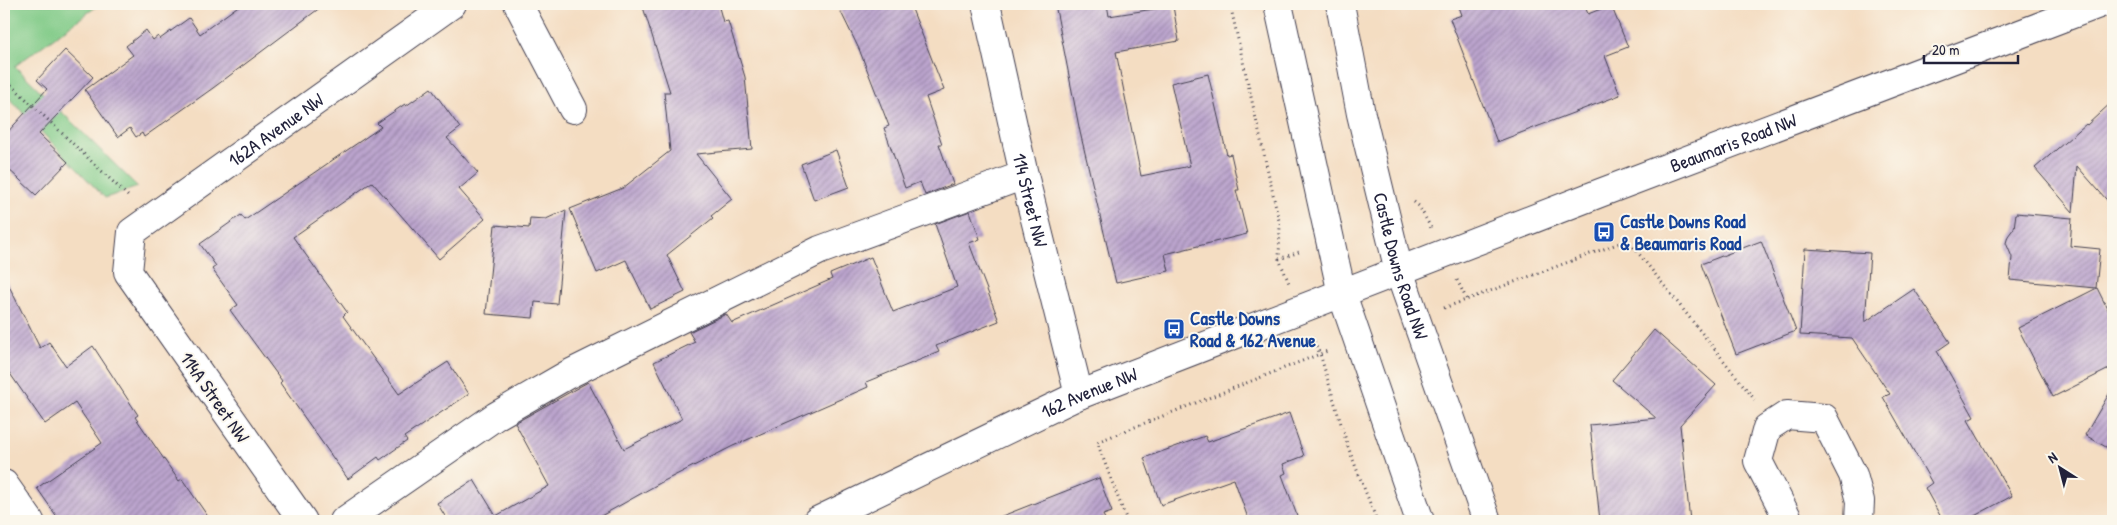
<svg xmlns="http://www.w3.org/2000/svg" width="2117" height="525" font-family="'Patrick Hand',sans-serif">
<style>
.green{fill:#80ca87;stroke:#517661}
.building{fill:url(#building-hatch)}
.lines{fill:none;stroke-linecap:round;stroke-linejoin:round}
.minor-casing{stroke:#423e4f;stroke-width:30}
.major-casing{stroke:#423e4f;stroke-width:30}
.path{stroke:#423e4f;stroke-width:3;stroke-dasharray:1 4;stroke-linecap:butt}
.minor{stroke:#fff;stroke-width:28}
.major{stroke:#fff;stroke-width:28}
.labels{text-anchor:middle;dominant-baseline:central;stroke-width:4;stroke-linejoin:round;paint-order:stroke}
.street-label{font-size:19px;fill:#22223b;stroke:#fbf7ec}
.transit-label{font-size:19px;font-weight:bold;fill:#164399;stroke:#fbf7ec;text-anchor:start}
</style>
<defs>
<pattern id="building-hatch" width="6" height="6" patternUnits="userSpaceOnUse" patternTransform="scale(1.25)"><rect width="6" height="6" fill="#bba4cd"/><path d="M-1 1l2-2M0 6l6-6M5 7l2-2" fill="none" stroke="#9885a8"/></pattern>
</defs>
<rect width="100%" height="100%" fill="#fbf7ec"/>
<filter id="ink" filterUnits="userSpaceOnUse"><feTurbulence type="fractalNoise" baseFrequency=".02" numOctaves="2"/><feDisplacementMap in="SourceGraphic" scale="10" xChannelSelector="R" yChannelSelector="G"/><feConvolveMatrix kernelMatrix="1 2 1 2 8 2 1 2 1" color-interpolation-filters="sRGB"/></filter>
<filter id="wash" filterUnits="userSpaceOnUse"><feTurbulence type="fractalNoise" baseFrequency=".0096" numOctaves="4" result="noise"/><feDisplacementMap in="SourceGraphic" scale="20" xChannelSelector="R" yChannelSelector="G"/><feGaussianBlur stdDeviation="1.12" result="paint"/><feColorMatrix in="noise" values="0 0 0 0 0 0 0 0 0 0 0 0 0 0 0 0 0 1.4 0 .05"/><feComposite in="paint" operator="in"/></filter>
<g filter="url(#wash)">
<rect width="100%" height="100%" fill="#f4ddc2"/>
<!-- green -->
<path class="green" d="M4 4H100L15 66 138 187 105 198 4 93Z"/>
<g id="blocks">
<!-- building -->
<path class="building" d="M241 4H325L213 88 144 137 142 133 136 137 130 128 118 137 85 90 133 55 126 46 146 30 153 40 158 36 160 39 189 18 200 34Z
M642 4H718L723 22 728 21 745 77 752 149 696 154 732 199 711 216 713 218 667 255 685 292 650 309 626 260 597 273 570 209 623 188 670 151 664 92H670Z
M837 4H910L944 90 926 97 942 144H939L953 184 925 195 920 182 905 188 884 128 889 126 859 49Z
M1055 4H1107L1109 16 1173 6 1179 41 1116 52 1141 176 1190 166 1171 83 1208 74 1227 155 1231 154 1239 190H1236L1247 234 1165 254 1169 271 1116 283 1080 132Z
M1458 4H1584L1588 14 1611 5 1628 47 1605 56 1620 95 1497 142 1450 19 1462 15Z
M65 50 93 77 39 134 68 162 36 195 4 165V136L47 89 37 80Z
M431 88 460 128 447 138 478 173 459 189 485 219 439 259 372 182 293 237 347 312 343 316 399 394 448 362 469 394 404 437 407 441 380 460 378 457 348 479 280 383 282 381 230 310 238 305 212 269 216 266 200 244 241 215 245 220 381 127 377 123 405 104 406 106Z
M2113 101V207L2077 166 2073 212 2035 168 2086 124 2087 125Z
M836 150 849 187 814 200 801 164Z
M566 210 557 304 535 302 533 318 486 314 495 225 529 228 530 218 546 219Z
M970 211 980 239 969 243 999 321 936 346 939 352 866 382 868 387 733 446 660 483 592 521H448L437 503 474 480 496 516 549 486 515 423 588 382 624 449 682 419 654 362 695 342 689 332 726 314 732 323 832 279 830 274 871 257 893 312 957 287 935 224Z
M2016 213 2072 218 2070 246 2100 249 2096 288 2010 280 2012 257 2006 243 2008 236 2014 228Z
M1761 241 1796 331 1736 354 1701 264Z
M1805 249 1870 253 1865 322 1914 289 1950 342 1937 351 1974 417 1968 420 2012 496 1965 521H1943L1925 488 1932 483 1883 397 1890 394 1852 338 1800 335Z
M4 276 40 348 49 342 66 366 93 346 138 415 135 417 179 481 182 479 211 521H60L37 488 102 443 75 403 45 424 4 365Z
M2097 288 2113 320V367L2053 397 2018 328Z
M1654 330 1716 385 1680 425 1690 521H1600L1590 425 1656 418 1612 380Z
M2113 387V451L2085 435Z
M1289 413 1304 456 1283 464 1286 473 1282 475 1299 521H1249L1234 479 1161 505 1144 458 1205 436 1208 442Z
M1099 478 1112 512 1103 515 1106 521H992V520Z"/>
</g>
</g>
<g filter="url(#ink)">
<use href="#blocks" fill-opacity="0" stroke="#423e4f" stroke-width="1"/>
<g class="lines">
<!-- minor casing -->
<g class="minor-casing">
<g id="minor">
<path d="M518 4 573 109"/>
<path id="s1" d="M986 4 1024 175 1079 395"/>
<path d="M4 484 30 521"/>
<path id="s2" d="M303 521 128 272 132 232 452 4"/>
<path d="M344 521 496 416 567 375 820 250 1024 175"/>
<path id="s3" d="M817 521 1079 395 1600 193 2099 4"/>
<path d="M1789 521 1758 461 1767 428 1787 415 1824 418 1853 475 1860 501 1859 521"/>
</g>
</g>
<!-- major casing -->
<g class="major-casing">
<g id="major">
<path d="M1278 4 1342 294 1420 521"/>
<path id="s4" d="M1340 4 1361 114 1399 271 1487 521"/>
</g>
</g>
<!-- path -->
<path class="path" d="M1230 4 1280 225 1279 259 1289 283
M4 78 130 198
M1414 202 1419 206 1431 228
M1279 259 1302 251
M1457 280 1467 300
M1444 308 1628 240 1755 400
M1312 337 1320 354 1348 447 1377 521
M1127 521 1097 442 1330 350"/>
<!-- minor -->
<use href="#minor" class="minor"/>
<!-- major -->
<use href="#major" class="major"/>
</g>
</g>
<!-- icons -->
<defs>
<g id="bus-square" transform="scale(1.125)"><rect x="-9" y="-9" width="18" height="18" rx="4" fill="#1a4fb4" stroke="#fbf7ec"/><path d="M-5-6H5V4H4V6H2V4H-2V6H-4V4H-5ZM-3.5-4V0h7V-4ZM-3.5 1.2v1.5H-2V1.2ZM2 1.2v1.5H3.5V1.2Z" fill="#fff"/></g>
</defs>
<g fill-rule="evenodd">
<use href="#bus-square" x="1604" y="232"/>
<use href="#bus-square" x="1174" y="329"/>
</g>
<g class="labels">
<!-- street labels -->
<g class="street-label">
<text stroke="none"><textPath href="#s2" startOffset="521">162A Avenue NW</textPath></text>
<text stroke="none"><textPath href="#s3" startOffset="992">Beaumaris Road NW</textPath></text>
<text stroke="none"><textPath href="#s1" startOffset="201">114 Street NW</textPath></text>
<text stroke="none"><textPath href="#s4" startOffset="269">Castle Downs Road NW</textPath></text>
<text stroke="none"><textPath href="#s3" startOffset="301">162 Avenue NW</textPath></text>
<text transform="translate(215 397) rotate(55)">114A Street NW</text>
</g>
<!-- transit labels -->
<g class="transit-label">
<text x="1620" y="221">Castle Downs Road<tspan x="1620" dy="22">&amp; Beaumaris Road</tspan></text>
<text x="1190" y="318">Castle Downs<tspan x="1190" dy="22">Road &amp; 162 Avenue</tspan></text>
</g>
</g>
<!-- margin -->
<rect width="2117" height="525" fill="none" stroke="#fbf7ec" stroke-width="20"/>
<!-- north arrow -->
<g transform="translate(2060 468) rotate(324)" stroke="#fbf7ec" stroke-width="4" paint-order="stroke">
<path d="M0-4L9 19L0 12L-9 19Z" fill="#22223b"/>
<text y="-8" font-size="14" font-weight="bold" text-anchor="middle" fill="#22223b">N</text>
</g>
<!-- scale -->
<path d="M1924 55v8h94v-8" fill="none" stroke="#22223b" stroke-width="2.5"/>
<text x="1932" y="55" font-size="15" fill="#22223b" stroke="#fbf7ec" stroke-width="4" paint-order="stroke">20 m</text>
</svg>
